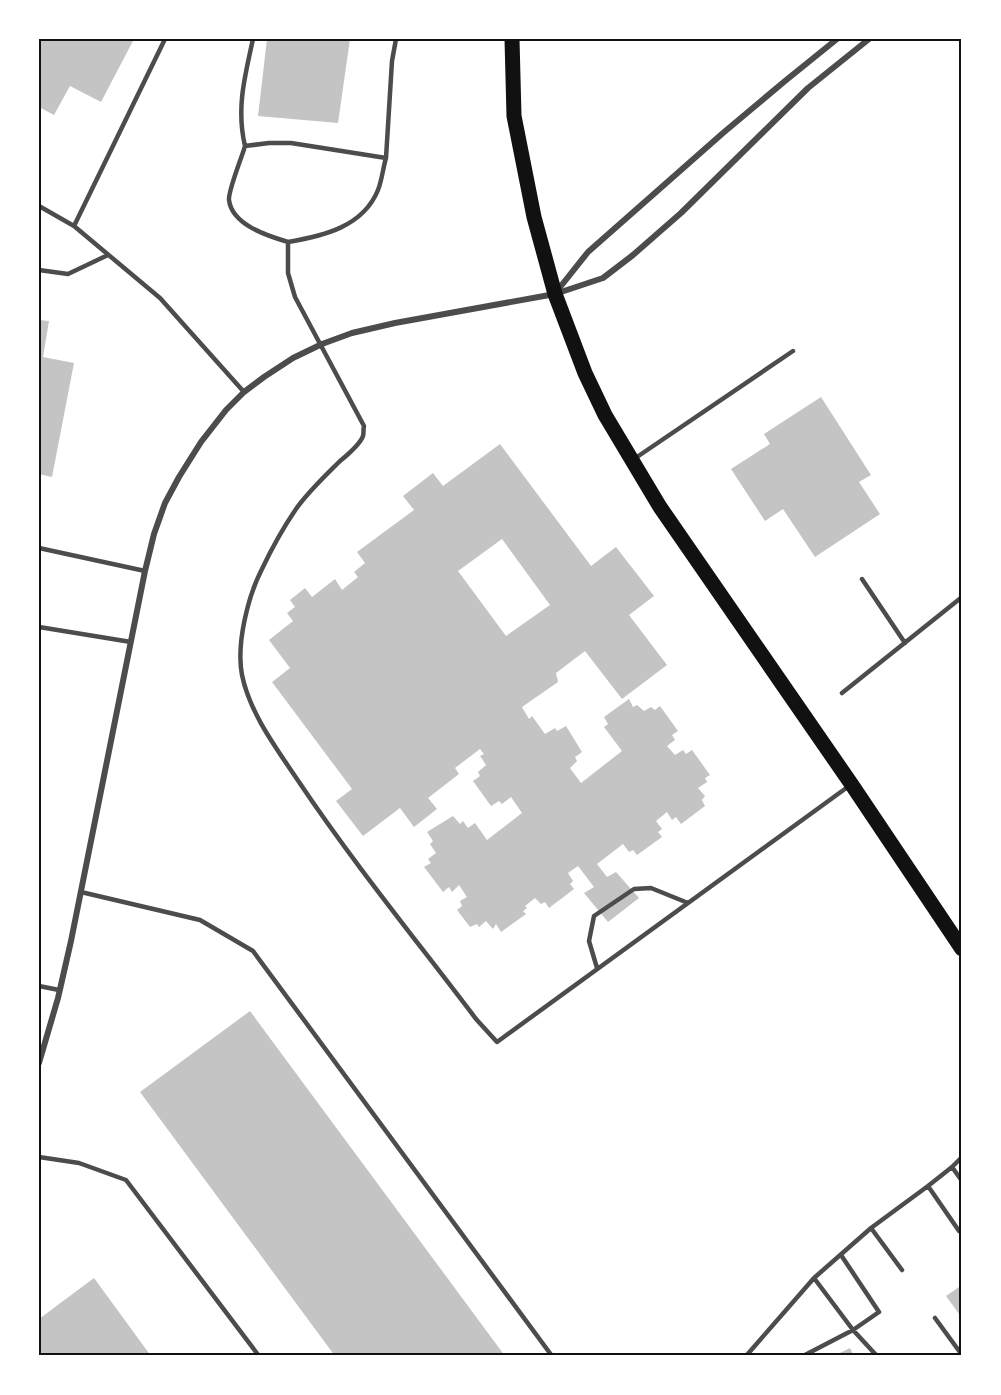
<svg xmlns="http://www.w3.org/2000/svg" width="1001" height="1395" font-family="Figtree,sans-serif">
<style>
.building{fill:#c4c4c4;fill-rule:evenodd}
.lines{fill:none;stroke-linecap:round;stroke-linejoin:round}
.service{stroke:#4c4c4c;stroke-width:4.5}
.minor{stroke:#4c4c4c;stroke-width:6}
.primary{stroke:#111;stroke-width:15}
.neatline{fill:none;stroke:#111;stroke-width:2}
</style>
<rect width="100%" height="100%" fill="#fff"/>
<!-- building -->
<path class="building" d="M39 39H134L101 102 70 86 54 115 39 107Z
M267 39H350L338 123 258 116Z
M39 320 49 321 43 357 74 363 52 477 39 474Z
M821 397 871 475 859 482 880 514 815 557 783 509 765 521 731 469 770 444 764 434Z
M500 444 591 566 616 547 654 596 629 615 667 665 622 699 585 651 556 673 558 682 522 707 529 719 532 716 545 734 555 728 557 731 566 726 582 752 575 757 577 761 570 768 581 783 622 751 604 727 608 724 604 717 629 699 633 707 637 705 644 711 651 707 655 710 660 706 678 731 672 735 675 740 667 746 675 755 683 750 686 754 692 750 710 775 705 778 707 782 698 788 705 796 702 800 705 806 681 824 676 817 672 820 667 812 656 821 662 829 658 832 662 837 637 855 633 850 629 852 623 844 597 864 607 877 616 872 639 898 608 922 584 893 594 887 578 866 568 873 573 881 570 884 574 889 549 908 545 902 541 904 535 898 525 906 527 908 523 911 526 914 501 932 496 924 493 929 486 921 479 927 477 924 470 927 457 910 462 906 460 901 467 897 459 885 452 892 449 887 443 892 424 867 431 863 428 859 436 853 430 844 433 841 427 832 453 816 460 824 463 821 468 828 475 823 487 840 522 813 511 797 502 804 499 801 491 806 473 781 480 776 478 772 486 765 480 756 484 754 480 749 455 768 459 774 428 798 437 809 414 827 400 808 363 836 336 801 352 789 272 682 290 668 269 640 293 621 287 613 295 607 290 600 305 588 312 597 335 579 342 590 358 577 354 572 365 563 357 552 414 510 403 496 433 473 443 486ZM502 539 550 605 506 636 458 571Z
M250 1011 505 1356H335L140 1092Z
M94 1278 151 1356H39V1319Z
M962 1285V1318L946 1296Z
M850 1348 854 1356H834Z"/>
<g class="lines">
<!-- service -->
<path class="service" d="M245 146C236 108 245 76 253 39
M386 158 392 61 396 39
M39 206 74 226 160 298 244 392
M74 226 165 39
M288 242C268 236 232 225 229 200 228 191 242 157 245 146L269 143H291L386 158C383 168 382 180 378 190 363 227 323 236 288 242V273L295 297 364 426C363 429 364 433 363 436 360 445 346 456 339 462 324 477 308 492 296 509 283 528 272 548 262 569 248 596 236 644 242 675 250 714 277 749 299 782 354 864 417 941 476 1019L497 1042 849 786
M39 270 68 274 108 255
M634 459 793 351
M39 548 145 571
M862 579 905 643
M39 627 131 642
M842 693 962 597
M81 892 200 920 253 951 552 1356
M597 968 589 941 594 916 634 889 651 888 688 903
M39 986 59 990
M39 1157 79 1163 126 1180 259 1356
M952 1167 962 1181
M928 1186 959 1231
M871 1228 902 1270
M814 1278 853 1330 877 1356
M935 1318 962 1355
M746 1356 814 1278 871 1228 928 1186 952 1167 962 1157
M803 1356 853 1330 879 1312 841 1255"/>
<!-- minor -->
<path class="minor" d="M557 291 588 252 723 133 785 81 837 39
M39 1063 58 998 71 941 145 571 154 534 165 503 179 477 201 442 226 410 244 392 264 377 293 358 322 344 352 333 395 323 555 294 603 278 633 255 681 213 808 88 869 39"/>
<!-- primary -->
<path class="primary" d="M512 39 514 116 534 217 555 294 585 373 605 415 660 507 852 785 962 949"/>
</g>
<!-- border -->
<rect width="1001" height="1395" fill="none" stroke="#ffffff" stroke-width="81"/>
<rect x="40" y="40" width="920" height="1314" class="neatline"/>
</svg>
